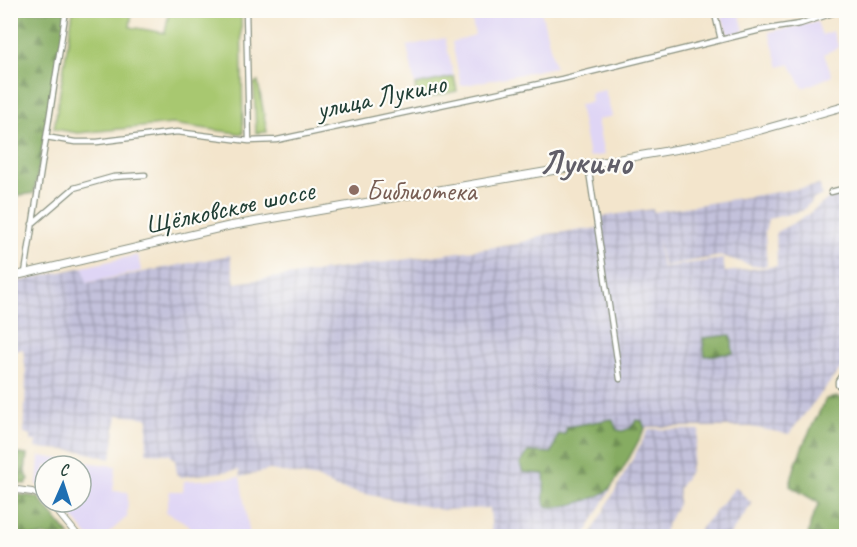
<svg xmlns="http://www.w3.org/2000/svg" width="857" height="547" font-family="Caveat,sans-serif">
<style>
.built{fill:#dfd5f5}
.industrial{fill:url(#industrial-grid)}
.grass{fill:#a8c870;stroke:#648252;stroke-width:1.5}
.forest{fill:url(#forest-firs);stroke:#52744b;stroke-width:1.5}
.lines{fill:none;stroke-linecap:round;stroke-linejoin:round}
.street-casing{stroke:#899180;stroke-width:7}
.secondary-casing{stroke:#899180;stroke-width:8}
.primary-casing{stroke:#899180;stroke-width:9}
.street{stroke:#fff;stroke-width:4.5}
.secondary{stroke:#fff;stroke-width:6}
.primary{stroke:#fff;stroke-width:7}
.education-dot{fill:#8d6e63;stroke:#fdfcf7;stroke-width:2}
.labels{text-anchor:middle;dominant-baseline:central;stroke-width:4.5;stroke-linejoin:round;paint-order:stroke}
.street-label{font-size:28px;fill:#1f3d34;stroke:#fdfcf7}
.education-label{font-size:28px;fill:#785e54;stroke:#fdfcf7;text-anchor:start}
.district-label{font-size:34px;font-weight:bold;fill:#615f69;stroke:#fdfcf7}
</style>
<defs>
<pattern id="industrial-grid" width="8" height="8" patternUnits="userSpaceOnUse" patternTransform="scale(1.5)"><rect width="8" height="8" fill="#c3c1db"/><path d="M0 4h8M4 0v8" fill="none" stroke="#9e9eb2"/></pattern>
<pattern id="forest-firs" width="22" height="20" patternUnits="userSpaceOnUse" patternTransform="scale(1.5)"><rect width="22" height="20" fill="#86ac62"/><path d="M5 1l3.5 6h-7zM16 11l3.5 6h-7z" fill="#6d8d52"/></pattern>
</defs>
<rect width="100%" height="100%" fill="#fdfcf7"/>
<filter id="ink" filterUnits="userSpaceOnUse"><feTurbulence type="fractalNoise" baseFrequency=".0167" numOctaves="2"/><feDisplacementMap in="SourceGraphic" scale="12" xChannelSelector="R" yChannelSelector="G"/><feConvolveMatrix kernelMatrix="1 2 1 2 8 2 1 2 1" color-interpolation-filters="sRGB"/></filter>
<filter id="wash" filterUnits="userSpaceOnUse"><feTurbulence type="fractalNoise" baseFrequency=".008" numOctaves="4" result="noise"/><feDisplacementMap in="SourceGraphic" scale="24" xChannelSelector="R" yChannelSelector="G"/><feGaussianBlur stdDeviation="1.35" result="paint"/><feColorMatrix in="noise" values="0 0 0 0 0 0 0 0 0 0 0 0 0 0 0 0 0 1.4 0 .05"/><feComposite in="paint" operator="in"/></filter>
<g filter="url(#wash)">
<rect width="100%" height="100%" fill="#f3e5cc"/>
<!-- built -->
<path class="built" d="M470 11H541L555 67 461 86 452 42 475 35Z
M720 11H739L744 31 728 35Z
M817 22 822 35 832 31 839 47 824 54 832 76 803 88 790 64 779 67 769 32Z
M445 38 454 77 415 85 407 46Z
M605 90 612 116 597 120 604 155 589 157 579 105 591 102 590 93Z
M138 255 141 271 86 283 83 267Z
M39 456 116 466 113 491 128 492 127 517 105 536H88L60 502H81V466H45V489L37 485Z
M240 477 250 536H197L188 524 166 512 170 491H183L184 481Z"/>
<!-- industrial -->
<path class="industrial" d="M820 185 822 195 814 199 802 211 768 219 765 232 767 266H753L722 256 663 266 657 236 662 267 723 259 725 272 777 266 776 232 803 218 832 196 846 192V362L789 434 750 427H647L584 536H492L490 508 443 510 336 488 317 478 270 470 240 477 239 470 181 477 177 474 175 460 169 454 146 453 148 418 117 415 111 459 80 451 35 448 36 441H31V435L24 434 26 374 23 349 11 352V283L83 267 87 283 230 255 235 283 517 244 547 234 599 228 598 217 653 209 654 212Z
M649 429 700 430 689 473 679 488 678 504 664 531 670 536H590Z
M736 487 752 504 729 536H694Z"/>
<!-- grass -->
<path class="grass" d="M73 11H132L130 27 165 33 169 13 209 15 241 12 243 134 172 124 78 133 54 129Z
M454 77 457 91 417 100 415 85Z
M258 82 267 132 256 133 254 83Z"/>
<!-- forest -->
<path class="forest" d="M11 11H68L34 193 11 197Z
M731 335 733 353 705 356 703 338Z
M838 397 846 402V536H808L811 521 819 503 790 486C796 454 812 427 826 399Z
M612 419 617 430 623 431 631 428 636 420 642 421 645 429C638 441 616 485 608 490 597 499 559 510 545 506 542 496 546 485 544 474L523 472 520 464 528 452 552 453 558 435 565 434 567 427Z
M11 453 27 455 25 472 29 479 26 484 11 483Z
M11 494 38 497 70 536H11Z"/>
</g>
<g filter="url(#ink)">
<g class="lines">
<!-- street casing -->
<g class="street-casing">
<path id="street" d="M246 10 249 141
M714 10 721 40
M46 137 75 142H97L177 132 249 141 277 140 562 79 761 30 800 24 842 10
M588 165 620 379
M831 192 846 188
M32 224 74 188 113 177 145 175
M25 273 66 10
M846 369 838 381V385L846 390"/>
</g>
<!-- secondary casing -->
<g class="secondary-casing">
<path id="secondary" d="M10 489 32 492 45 497
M50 502 78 536"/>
</g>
<!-- primary casing -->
<g class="primary-casing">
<path id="primary" d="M10 277 229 226 696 146 761 130 846 106"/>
</g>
<!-- street -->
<use href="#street" class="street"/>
<!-- secondary -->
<use href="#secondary" class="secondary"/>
<!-- primary -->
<use href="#primary" class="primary"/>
</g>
</g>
<!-- markers -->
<circle class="education-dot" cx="354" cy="190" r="6"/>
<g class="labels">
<!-- street labels -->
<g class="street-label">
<text transform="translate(381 96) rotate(-12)">улица Лукино</text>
<text transform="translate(230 207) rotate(-12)">Щёлковское шоссе</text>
</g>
<!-- education labels -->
<g class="education-label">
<text x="366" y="190">Библиотека</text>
</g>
<!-- district labels -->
<g class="district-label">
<text x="586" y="161">Лукино</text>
</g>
</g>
<!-- margin -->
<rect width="857" height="547" fill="none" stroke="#fdfcf7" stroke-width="36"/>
<!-- north arrow -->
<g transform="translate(63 484) rotate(3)"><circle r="28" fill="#fdfcf7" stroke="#a4b0a9" stroke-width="1.5"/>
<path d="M0-4.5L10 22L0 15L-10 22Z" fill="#1f6fb2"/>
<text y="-9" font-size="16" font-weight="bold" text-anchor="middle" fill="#1f3d34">С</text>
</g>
</svg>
